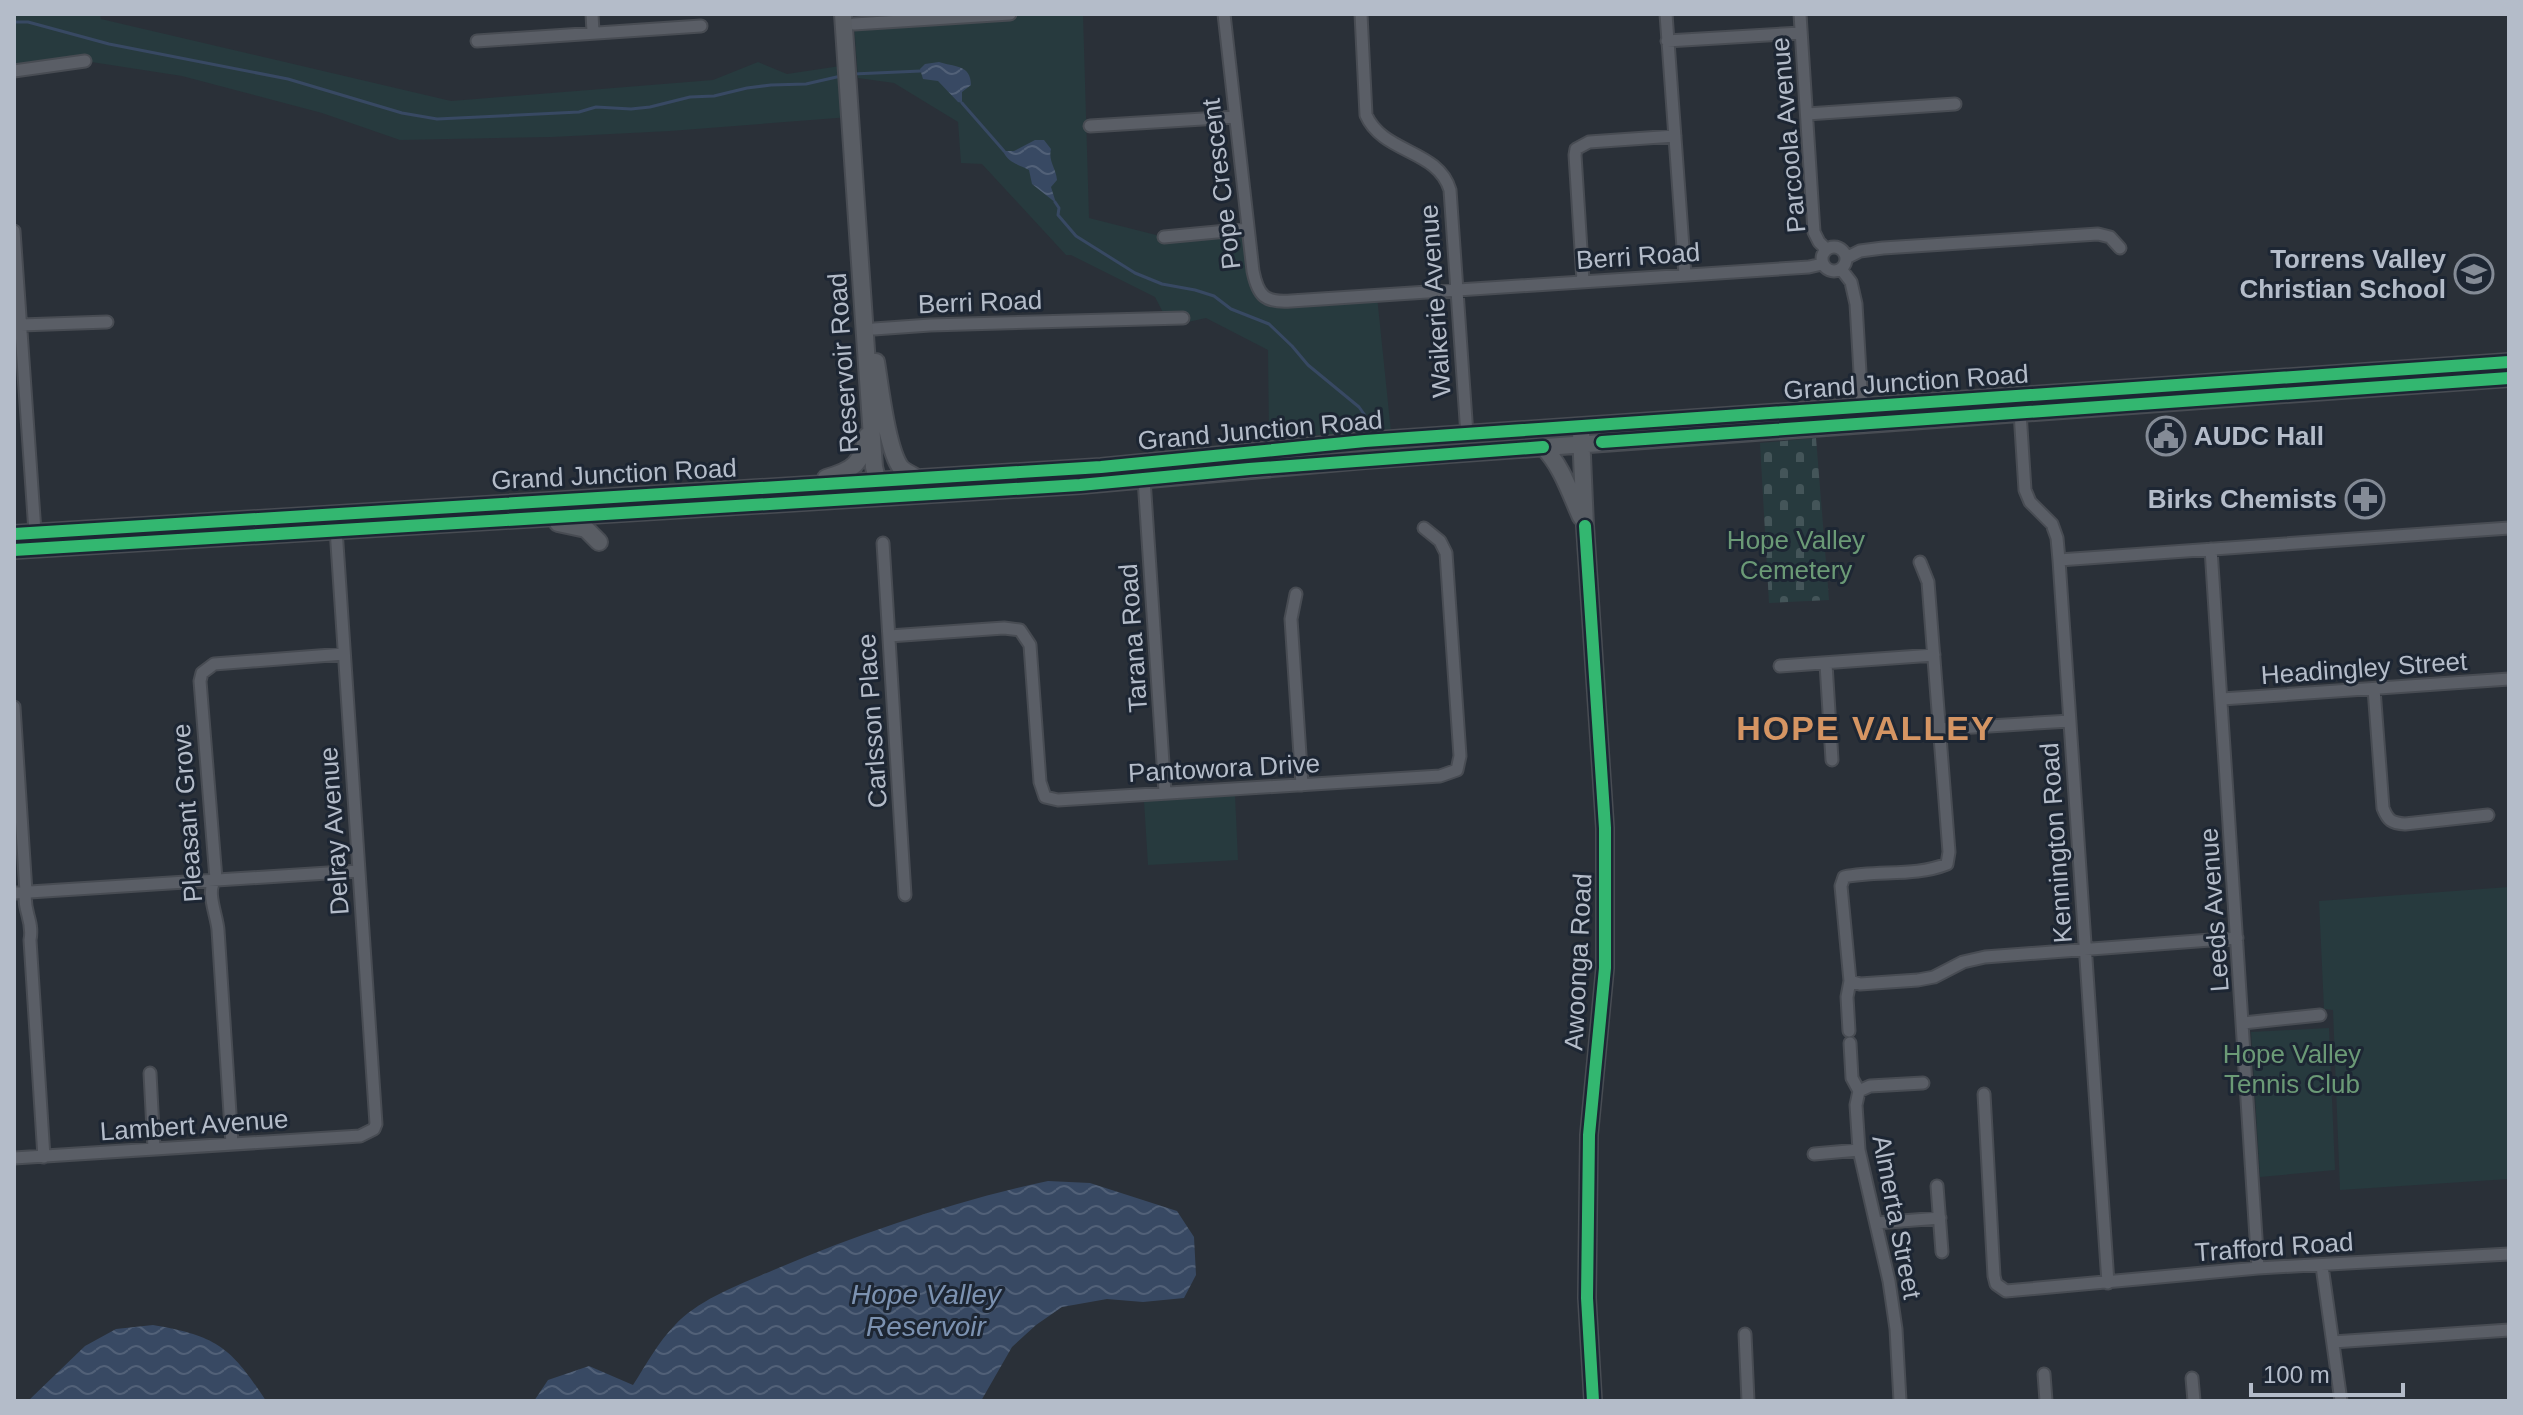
<svg xmlns="http://www.w3.org/2000/svg" width="2523" height="1415" font-family="Helvetica,sans-serif">
<style>
.cemetery{fill:url(#cemetery-stones)}
.park{fill:#273a3e}
.water{fill:url(#water-waves)}
.lines{fill:none;stroke-linecap:round;stroke-linejoin:round}
.stream{stroke:#384963;stroke-width:3}
.minor-casing{stroke:#484c53;stroke-width:15}
.secondary-casing{stroke:#484c53;stroke-width:20}
.minor{stroke:#5a5e66;stroke-width:11}
.secondary{stroke:#595d64;stroke-width:16}
.cycleway-casing{stroke:#1d2633;stroke-width:17}
.cycleway{stroke:#33b770;stroke-width:12}
.labels{text-anchor:middle;dominant-baseline:central;stroke-width:6;stroke-linejoin:round;paint-order:stroke}
.street-label{font-size:26px;fill:#b4bcc9;stroke:#1d2633}
.poi-label{font-size:26px;font-weight:bold;fill:#b4bcc9;stroke:#1d2633;text-anchor:end}
.park-label{font-size:26px;fill:#6b9a76;stroke:#1d2633}
.water-label{font-size:28px;font-style:italic;fill:#7c92b1;stroke:#1d2633}
.district-label{font-size:34px;font-weight:bold;letter-spacing:2px;fill:#d59563;stroke:#1d2633}
</style>
<defs>
<pattern id="cemetery-stones" width="16" height="16" patternUnits="userSpaceOnUse" patternTransform="scale(2)"><rect width="16" height="16" fill="#273a3e"/><path d="M2 7V4a2 2 0 0 1 4 0v3zM10 15v-3a2 2 0 0 1 4 0v3z" fill="#445559"/></pattern>
<pattern id="water-waves" width="16" height="10" patternUnits="userSpaceOnUse" patternTransform="scale(2)"><rect width="16" height="10" fill="#384963"/><path d="M0 5q4-4 8 0t8 0" fill="none" stroke="#526178"/></pattern>
</defs>
<rect width="100%" height="100%" fill="#2a3038"/>
<!-- cemetery -->
<path class="cemetery" d="M1816 438 1829 600 1769 603 1760 443Z"/>
<!-- park -->
<path class="park" d="M14 14H100L101 19 451 101 713 80 758 62 787 74 847 65 850 117 670 131 552 137 400 140 322 113 182 76 85 61 14 67Z
M1010 14H1083L1089 218 1164 237 1248 229 1265 299 1377 296 1391 432 1269 437 1268 350 1206 318 1170 326 1155 297 1071 255H1066L982 164 961 163 958 122 894 83 858 78 854 24Z
M1235 795 1238 860 1148 865 1144 801Z
M2509 887V1179L2340 1190 2333 1010 2324 1009 2319 901Z
M2329 1028 2335 1170 2260 1177 2251 1032Z"/>
<!-- water -->
<path class="water" d="M939 62C953 67 971 64 971 85L962 92V103L958 102 938 81 923 79 920 69 925 64Z
M1035 140H1044L1051 149C1048 161 1056 168 1057 180L1051 187 1056 203 1032 184 1029 170C1018 164 1008 163 1003 151H1014Z
M1048 1181 1090 1183 1177 1211 1194 1237 1196 1275 1184 1298 1143 1302 1107 1299 1062 1307 1036 1325 1012 1347 981 1401H534L548 1380 589 1366 633 1385C646 1365 658 1342 675 1325 699 1299 743 1283 776 1269 864 1232 955 1201 1048 1181Z
M153 1325C217 1336 231 1347 266 1401H28L85 1346 116 1329Z"/>
<g class="lines">
<!-- stream -->
<path class="stream" d="M14 22H28L109 44 288 79 402 113 437 119 579 112 596 107 631 109 650 107 690 97 714 96 747 88 771 85 806 84 841 76
M853 74 921 71
M962 103 1004 151
M1055 202 1059 208 1058 215 1076 236 1135 273 1162 284 1195 290 1214 296 1231 309 1269 324 1292 346 1308 365 1359 407 1374 428"/>
<!-- minor casing -->
<g class="minor-casing">
<path id="minor" d="M592 14 593 32
M1224 14 1253 271C1258 296 1265 303 1291 301L1809 267 1822 264
M1361 14 1366 115C1383 154 1438 149 1450 190L1467 435
M1666 14 1685 275
M1800 14 1814 232 1819 242 1826 249
M854 24 1010 14
M477 41 701 26
M1667 41 1801 33
M14 71 85 61
M1807 114 1955 104
M1090 126 1235 117
M14 231 35 532
M1164 237 1248 229
M1822 259a12 12 0 1 1 24 0a12 12 0 1 1-24 0Z
M1846 258 1860 251 1883 248 2098 234 2110 237 2120 248
M1841 269 1851 282 1856 304 1862 407
M1583 281 1575 155 1576 149 1589 142 1675 136
M21 325 107 322
M874 329 930 325 1183 318
M2020 412 2025 490 2030 502 2052 524 2057 538 2059 560 2108 1283
M1144 479 1165 793
M883 543 905 895
M2211 549 2258 1268
M2059 560 2509 528
M1296 594 1291 619 1302 785
M889 636 1004 628 1020 630 1030 645 1040 782 1045 797 1058 800 1440 776 1457 770 1460 756 1446 553 1440 541 1424 528
M1826 664 1832 760
M1780 666 1934 655
M2374 689 2383 808C2388 821 2392 823 2405 824L2488 815
M2222 699 2509 679
M14 707 26 892C22 910 34 920 30 940L44 1157
M1941 729 2070 721
M14 893 359 871
M1850 981 1860 984 1918 980 1934 977 1963 962 1985 957 2237 938
M2243 1023 2320 1015
M1849 1031 1847 997 1850 981 1841 886 1844 877C1878 870 1915 877 1947 864L1949 852 1928 582 1920 562
M1850 1043 1852 1078 1859 1091 1856 1105 1859 1150 1889 1281 1896 1329 1900 1401
M150 1073 154 1149
M1859 1091 1870 1086 1923 1083
M1984 1094 1994 1276 1996 1284 2006 1291 2258 1268 2509 1254
M232 1144 218 930C217 915 205 890 216 879L200 681 202 673 214 664 344 654
M1814 1154 1859 1150
M14 1158 360 1136 374 1129 376 1124 336 529
M1937 1186 1942 1252
M1876 1223 1940 1218
M2322 1266 2341 1401
M1745 1334 1748 1401
M2333 1342 2509 1330
M2044 1374 2046 1401
M2192 1378 2194 1401"/>
</g>
<!-- secondary casing -->
<g class="secondary-casing">
<path id="secondary" d="M843 14 874 467 879 487
M876 362C880 386 887 450 901 468 905 472 912 475 917 478
M1581 433 1585 526 1605 828V968L1589 1135 1587 1298 1593 1401
M1543 447C1562 466 1570 493 1581 517
M826 478C854 470 861 464 867 436
M558 523 586 529 599 542
M14 534 1101 467 1365 441 2509 362
M14 550 1080 485 1365 460 2509 378"/>
</g>
<!-- minor -->
<use href="#minor" class="minor"/>
<!-- secondary -->
<use href="#secondary" class="secondary"/>
<!-- cycleway casing -->
<g class="cycleway-casing">
<path id="cycleway" d="M1602 442 2509 378
M1585 526 1605 828V968L1589 1135 1587 1298 1593 1401
M14 534 1101 467 1365 441 2509 362
M14 550 1080 485 1249 469 1543 447"/>
</g>
<!-- cycleway -->
<use href="#cycleway" class="cycleway"/>
</g>
<!-- icons -->
<defs>
<g id="school-ring" transform="scale(2)"><circle r="9.5" fill="#1d2633" stroke="#848b96" stroke-width="1.5"/><path d="M0-5L7-2L0 1L-7-2ZM-4 1L0 2.5L4 1V4Q0 6-4 4Z" fill="#848b96"/></g>
<g id="civic-ring" transform="scale(2)"><circle r="9.5" fill="#1d2633" stroke="#848b96" stroke-width="1.5"/><path d="M-.6-6.5H3V-4.5H.6V-3L4-1V1h2V6H-6V1h2V-1L-.6-3ZM-1.2 2.5V6h2.4V2.5Z" fill="#848b96"/></g>
<g id="pharmacy-ring" transform="scale(2)"><circle r="9.5" fill="#1d2633" stroke="#848b96" stroke-width="1.5"/><path d="M-2-6h4v4h4v4h-4v4h-4v-4h-4v-4h4Z" fill="#848b96"/></g>
</defs>
<g fill-rule="evenodd">
<use href="#school-ring" x="2474" y="274"/>
<use href="#civic-ring" x="2166" y="436"/>
<use href="#pharmacy-ring" x="2365" y="499"/>
</g>
<g class="labels">
<!-- street labels -->
<g class="street-label">
<text transform="translate(1788 135) rotate(-95)">Parcoola Avenue</text>
<text transform="translate(1221 184) rotate(-97)">Pope Crescent</text>
<text transform="translate(1638 256) rotate(-4)">Berri Road</text>
<text transform="translate(1435 301) rotate(-94)">Waikerie Avenue</text>
<text transform="translate(980 302) rotate(-2)">Berri Road</text>
<text transform="translate(843 363) rotate(-94)">Reservoir Road</text>
<text transform="translate(1906 382) rotate(-4)">Grand Junction Road</text>
<text transform="translate(1260 430) rotate(-5)">Grand Junction Road</text>
<text transform="translate(614 474) rotate(-3)">Grand Junction Road</text>
<text transform="translate(1133 638) rotate(-94)">Tarana Road</text>
<text transform="translate(2364 668) rotate(-4)">Headingley Street</text>
<text transform="translate(872 721) rotate(-94)">Carlsson Place</text>
<text transform="translate(1224 768) rotate(-3)">Pantowora Drive</text>
<text transform="translate(187 813) rotate(-94)">Pleasant Grove</text>
<text transform="translate(334 831) rotate(-94)">Delray Avenue</text>
<text transform="translate(2056 843) rotate(-94)">Kennington Road</text>
<text transform="translate(2214 910) rotate(-94)">Leeds Avenue</text>
<text transform="translate(1578 962) rotate(-87)">Awoonga Road</text>
<text transform="translate(194 1125) rotate(-4)">Lambert Avenue</text>
<text transform="translate(1897 1217) rotate(79)">Almerta Street</text>
<text transform="translate(2274 1247) rotate(-4)">Trafford Road</text>
</g>
<!-- poi labels -->
<g class="poi-label">
<text x="2446" y="259">Torrens Valley<tspan x="2446" dy="30">Christian School</tspan></text>
<text x="2194" y="436" text-anchor="start">AUDC Hall</text>
<text x="2337" y="499">Birks Chemists</text>
</g>
<!-- park labels -->
<g class="park-label">
<text x="1796" y="540">Hope Valley<tspan x="1796" dy="30">Cemetery</tspan></text>
<text x="2292" y="1054">Hope Valley<tspan x="2292" dy="30">Tennis Club</tspan></text>
</g>
<!-- water labels -->
<g class="water-label">
<text x="926" y="1294">Hope Valley<tspan x="926" dy="32">Reservoir</tspan></text>
</g>
<!-- district labels -->
<g class="district-label">
<text x="1866" y="728">HOPE VALLEY</text>
</g>
</g>
<!-- border -->
<rect width="2523" height="1415" fill="none" stroke="#b4bcc9" stroke-width="32"/>
<!-- scale -->
<path d="M2251 1383v12h152v-12" fill="none" stroke="#b4bcc9" stroke-width="4"/>
<text x="2263" y="1383" font-size="24" fill="#b4bcc9" stroke="#1d2633" stroke-width="6" paint-order="stroke">100 m</text>
</svg>
